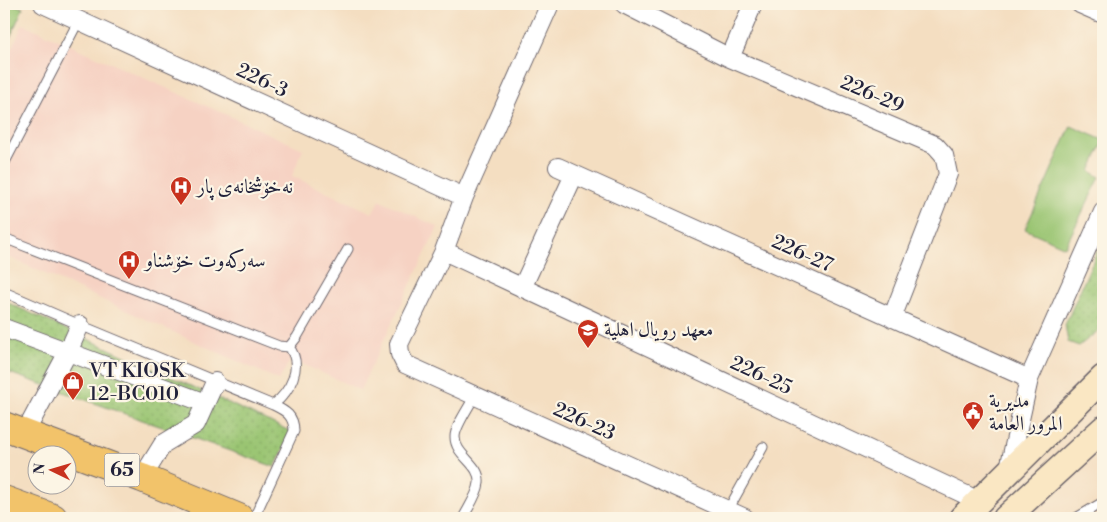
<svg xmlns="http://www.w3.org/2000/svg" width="1107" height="522" font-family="'Libre Bodoni',Amiri,serif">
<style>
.built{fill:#f6d2c3}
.grass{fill:#9ac572;stroke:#5e7456}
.park{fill:url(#park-dots);stroke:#5e7456}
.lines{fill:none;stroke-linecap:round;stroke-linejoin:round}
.lane-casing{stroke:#6c646a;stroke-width:11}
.street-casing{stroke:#6c646a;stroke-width:20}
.secondary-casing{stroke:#6c646a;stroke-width:28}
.highway-casing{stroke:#6c646a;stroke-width:30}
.lane{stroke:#fff;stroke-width:9}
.street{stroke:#fff;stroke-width:18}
.secondary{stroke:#fae7c3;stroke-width:25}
.highway{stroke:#f2c36a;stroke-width:28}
.labels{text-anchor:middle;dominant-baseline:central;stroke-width:4.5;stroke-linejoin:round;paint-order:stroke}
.shield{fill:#fcf5e5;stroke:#63616e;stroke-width:1}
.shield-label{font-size:19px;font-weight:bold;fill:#22223b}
.street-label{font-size:20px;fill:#22223b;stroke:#fcf5e5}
.poi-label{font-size:20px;fill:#22223b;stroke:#fcf5e5;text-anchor:start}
</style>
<defs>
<pattern id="park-dots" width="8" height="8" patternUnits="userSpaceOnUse" patternTransform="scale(1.25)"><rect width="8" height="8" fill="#9ac572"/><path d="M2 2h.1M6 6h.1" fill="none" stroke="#84a964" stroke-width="1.8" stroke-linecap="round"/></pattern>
</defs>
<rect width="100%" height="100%" fill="#fcf5e5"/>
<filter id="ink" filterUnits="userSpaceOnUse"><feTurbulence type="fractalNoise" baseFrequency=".02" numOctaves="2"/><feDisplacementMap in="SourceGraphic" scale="10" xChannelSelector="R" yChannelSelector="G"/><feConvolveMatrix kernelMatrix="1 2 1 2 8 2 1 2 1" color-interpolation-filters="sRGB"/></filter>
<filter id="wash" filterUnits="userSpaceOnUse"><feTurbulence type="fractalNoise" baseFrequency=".0096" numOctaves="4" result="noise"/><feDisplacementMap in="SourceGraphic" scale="20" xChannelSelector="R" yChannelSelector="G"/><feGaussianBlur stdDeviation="1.12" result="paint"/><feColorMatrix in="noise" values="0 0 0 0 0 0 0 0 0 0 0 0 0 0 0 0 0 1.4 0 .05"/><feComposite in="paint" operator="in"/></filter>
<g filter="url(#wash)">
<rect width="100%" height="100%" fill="#f4dec1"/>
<!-- built -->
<path class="built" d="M23 24 303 149 292 176 372 213 380 200 438 227 360 390 291 359 279 380 4 255V66Z"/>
<!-- grass -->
<path class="grass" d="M4 4H13L23 8 4 51Z
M1071 126 1103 140V143L1090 171 1100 177 1065 247 1025 229Z"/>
<!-- park -->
<path class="park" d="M1103 238V327L1079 346 1068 342 1065 325Z
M4 301 292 432 275 467 4 371Z"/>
</g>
<g filter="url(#ink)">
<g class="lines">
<!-- lane casing -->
<g class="lane-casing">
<path id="lane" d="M4 164 79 20
M4 238 279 346 289 347 297 337 348 249
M4 292 80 325 273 405C286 411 294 416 294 431L254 518
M273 405C290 392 304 366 289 347
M728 510 763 447
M463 518C468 508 478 494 479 483 481 464 455 456 455 437 455 426 470 406 475 395
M1076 518 1103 502"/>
</g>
<!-- street casing -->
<g class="street-casing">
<path id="street" d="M43 4 464 197
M550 4 464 197 444 251 399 344 400 354 405 364 745 518
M624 4 730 58 935 145 944 155 948 174 892 318
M1080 4 1103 14
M730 58 753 4
M558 167 1029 379
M444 251 979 501
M522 288 574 175
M4 328 205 403
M25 433 68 352 80 325
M1008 473 1029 379 1103 212
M142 478 163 444 196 424 215 382"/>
</g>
<!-- secondary casing -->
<g class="secondary-casing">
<path id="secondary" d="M962 518 1103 378
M1006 518 1103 429"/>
</g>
<!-- highway casing -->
<g class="highway-casing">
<path id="highway" d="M4 426 142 478 239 518
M4 500 53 518"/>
</g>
<!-- lane -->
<use href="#lane" class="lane"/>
<!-- street -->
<use href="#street" class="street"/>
<!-- secondary -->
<use href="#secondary" class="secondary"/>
<!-- highway -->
<use href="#highway" class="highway"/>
</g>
</g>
<!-- icons -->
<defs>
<g id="hospital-pin" transform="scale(1.125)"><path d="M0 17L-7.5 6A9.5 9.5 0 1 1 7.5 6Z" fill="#c8321e" stroke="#fcf5e5"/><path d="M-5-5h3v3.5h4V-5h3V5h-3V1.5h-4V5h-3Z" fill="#fff"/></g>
<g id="university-pin" transform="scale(1.125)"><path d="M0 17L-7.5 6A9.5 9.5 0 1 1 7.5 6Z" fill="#c8321e" stroke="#fcf5e5"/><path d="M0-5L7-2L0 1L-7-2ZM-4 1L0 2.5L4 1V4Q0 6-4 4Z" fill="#fff"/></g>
<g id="shop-pin" transform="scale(1.125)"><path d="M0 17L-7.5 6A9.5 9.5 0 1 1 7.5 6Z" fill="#c8321e" stroke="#fcf5e5"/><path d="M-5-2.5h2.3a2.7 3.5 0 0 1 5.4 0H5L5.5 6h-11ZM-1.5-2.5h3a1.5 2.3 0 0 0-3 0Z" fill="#fff"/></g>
<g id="civic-pin" transform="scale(1.125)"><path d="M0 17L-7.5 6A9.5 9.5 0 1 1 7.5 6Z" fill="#c8321e" stroke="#fcf5e5"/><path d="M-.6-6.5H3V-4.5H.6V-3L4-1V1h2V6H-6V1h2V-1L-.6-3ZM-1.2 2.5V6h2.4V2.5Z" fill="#fff"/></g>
</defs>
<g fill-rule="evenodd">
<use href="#hospital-pin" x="181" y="187"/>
<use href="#hospital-pin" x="129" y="261"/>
<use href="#university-pin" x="588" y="330"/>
<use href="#shop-pin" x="73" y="382"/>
<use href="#civic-pin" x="973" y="412"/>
</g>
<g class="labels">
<!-- shield labels -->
<rect class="shield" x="104.5" y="453.5" width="35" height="33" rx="4"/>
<g class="shield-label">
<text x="122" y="470">65</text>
</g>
<!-- street labels -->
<g class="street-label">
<text transform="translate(262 81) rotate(25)">226-3</text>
<text transform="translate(872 95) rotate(23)">226-29</text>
<text transform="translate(802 254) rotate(24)">226-27</text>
<text transform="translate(761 376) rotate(25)">226-25</text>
<text transform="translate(584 422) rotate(24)">226-23</text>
</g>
<!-- poi labels -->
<g class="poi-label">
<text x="197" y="187">نەخۆشخانەی پار</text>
<text x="145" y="261">سەرکەوت خۆشناو</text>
<text x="604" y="330">معهد رويال اهلية</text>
<text x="89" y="371">VT KIOSK<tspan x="89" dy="23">12-BC010</tspan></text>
<text x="989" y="401">مديرية<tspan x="989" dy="23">المرور العامة</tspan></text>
</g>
</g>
<!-- margin -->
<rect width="1107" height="522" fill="none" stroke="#fcf5e5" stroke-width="20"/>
<!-- north arrow -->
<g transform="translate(52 470) rotate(275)"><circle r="24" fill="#fcf5e5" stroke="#a5a1a1"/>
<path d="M0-4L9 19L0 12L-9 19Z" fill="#c8321e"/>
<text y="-8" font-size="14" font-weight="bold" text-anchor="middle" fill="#22223b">N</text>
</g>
</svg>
